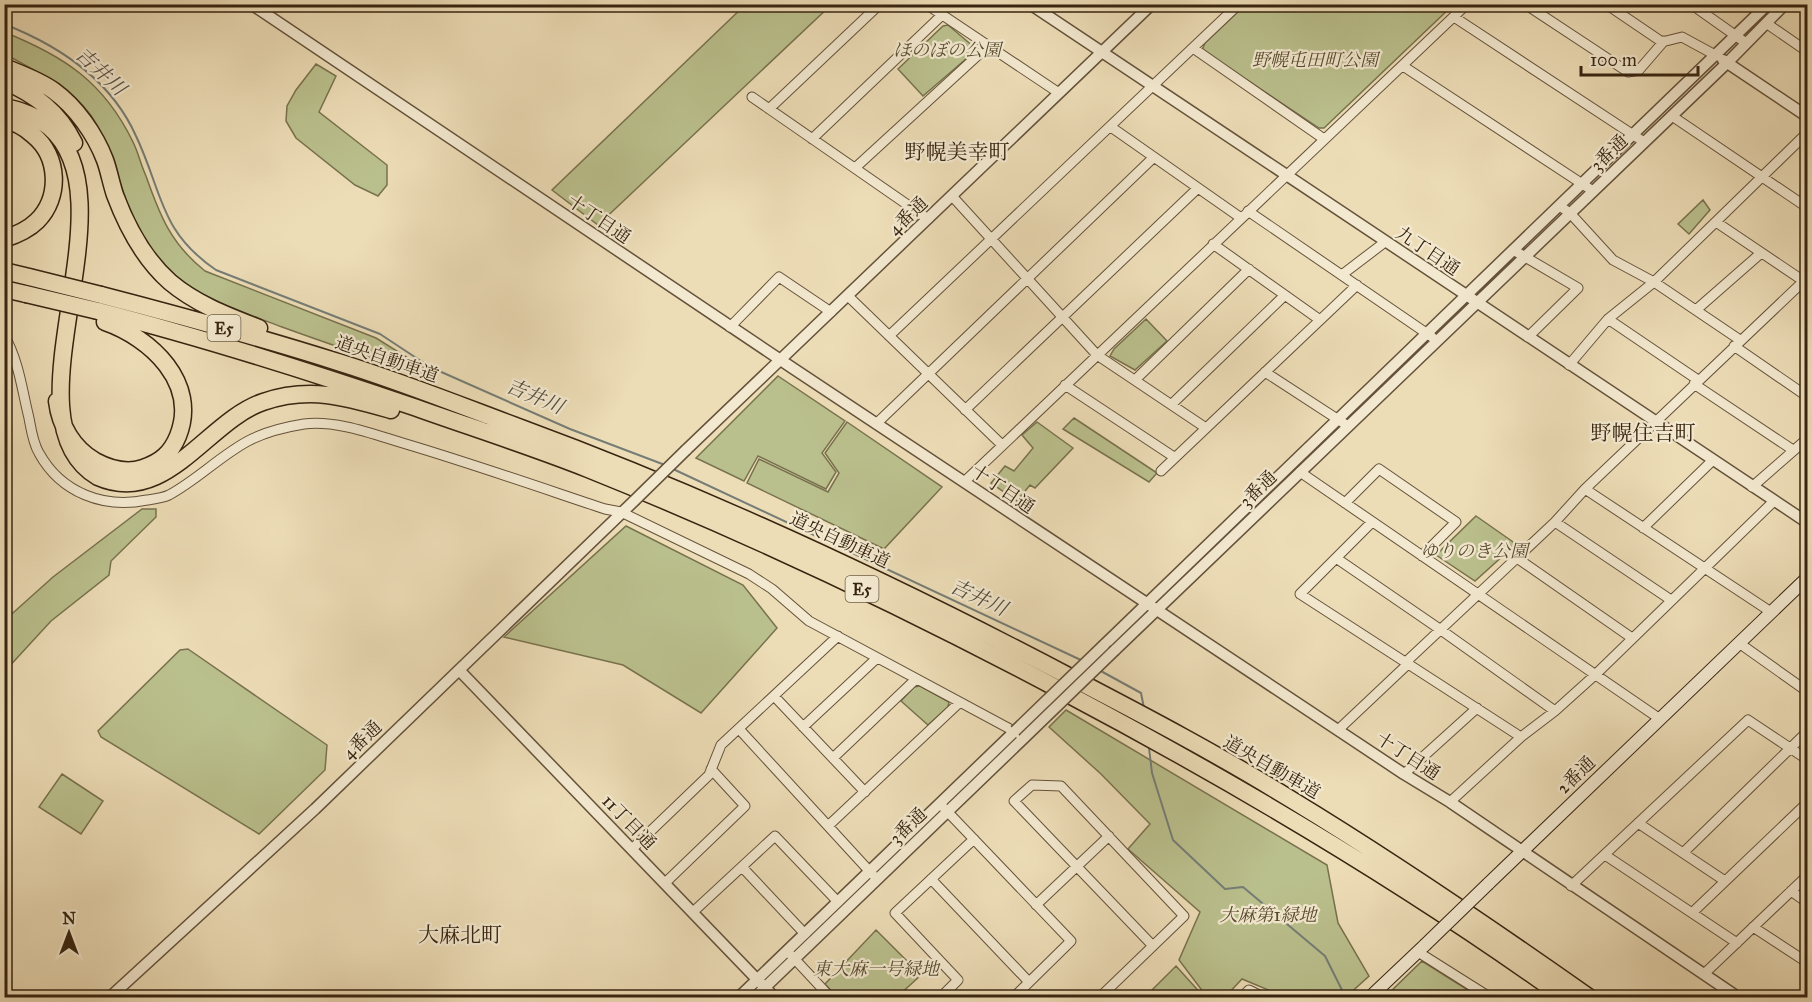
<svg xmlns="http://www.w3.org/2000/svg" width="1812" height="1002" font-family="'IM FELL Great Primer','Noto Serif JP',serif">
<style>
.green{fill:#bac08d;stroke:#78724e;stroke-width:1.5}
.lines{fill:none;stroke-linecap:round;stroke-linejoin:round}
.stream{stroke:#757d76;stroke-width:2}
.minor-casing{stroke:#64523a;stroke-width:11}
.tertiary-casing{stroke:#64523a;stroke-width:13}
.secondary-casing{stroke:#372410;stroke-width:14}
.motorway-casing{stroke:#372410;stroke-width:19}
.minor{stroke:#f3e9d0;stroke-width:9}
.tertiary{stroke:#f3e9d0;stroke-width:10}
.secondary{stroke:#f3e9d0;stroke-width:12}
.motorway{stroke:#edddb7;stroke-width:16}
.tertiary-bridge-casing{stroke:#64523a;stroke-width:13;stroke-linecap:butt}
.secondary-bridge-casing{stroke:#372410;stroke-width:14;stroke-linecap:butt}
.motorway-bridge-casing{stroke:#372410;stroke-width:19;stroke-linecap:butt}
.tertiary-bridge{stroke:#f3e9d0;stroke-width:10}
.secondary-bridge{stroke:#f3e9d0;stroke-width:12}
.motorway-bridge{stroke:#edddb7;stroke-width:16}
.labels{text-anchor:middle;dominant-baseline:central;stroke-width:4.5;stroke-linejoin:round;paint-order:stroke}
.shield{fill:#f3e9d0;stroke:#6f5f4a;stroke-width:1.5}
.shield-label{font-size:16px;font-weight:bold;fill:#372410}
.park-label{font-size:18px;font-style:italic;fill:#584b2f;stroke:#f3e9d0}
.street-label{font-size:18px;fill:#372410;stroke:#f3e9d0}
.water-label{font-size:20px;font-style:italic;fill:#565143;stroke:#f3e9d0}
.quarter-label{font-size:21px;fill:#372410;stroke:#f3e9d0}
</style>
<rect width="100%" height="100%" fill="#edddb7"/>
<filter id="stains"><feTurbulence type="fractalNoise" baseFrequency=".00333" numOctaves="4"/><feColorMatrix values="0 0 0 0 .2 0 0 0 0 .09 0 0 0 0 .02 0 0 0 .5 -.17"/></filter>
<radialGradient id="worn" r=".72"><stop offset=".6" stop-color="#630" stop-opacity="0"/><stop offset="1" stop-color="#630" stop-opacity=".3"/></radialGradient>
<!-- green -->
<path class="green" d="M745 5H831L598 225 552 190Z
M1245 5H1453L1324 128H1319L1202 50 1205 43Z
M948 25 974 47V52L923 96 898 69 943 26Z
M4 32C64 56 104 82 133 142 138 152 141 165 146 176 160 216 171 244 205 271L376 338 429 371 423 376C376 360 329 344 282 327 242 312 197 298 166 267 127 229 121 171 97 125 78 90 37 72 5 54Z
M316 64 336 76 319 112 387 165V185L378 196 355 185 296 138 286 121 287 106 296 90Z
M1703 200 1710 210 1689 234 1678 224Z
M1146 319 1167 341 1135 370 1110 356 1114 349Z
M778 376 845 421 822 453 836 472 826 489 758 456 744 481 696 458Z
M1074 418 1157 473 1149 482 1063 429Z
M847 422 942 487 884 549 747 483 759 459 828 492 839 473 825 453Z
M1037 422 1073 448 1035 488 1030 485 1017 501 991 483 1005 466 1014 471 1033 448 1022 435Z
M142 509H156V517L111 561 109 575 51 621 5 671V620L53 577Z
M1476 516 1516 544 1475 581 1436 555Z
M626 526 743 585 777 628 701 713 623 665 504 637Z
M188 649 327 745 325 770 259 834 101 737 98 731 180 650Z
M920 686 949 702 948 707 928 725 901 701 914 687Z
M1066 710 1327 865 1338 923 1369 976 1346 997H1285L1242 979 1225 997H1207L1179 960 1200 912 1128 849 1150 824 1101 774 1049 727Z
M62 774 103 801 81 834 39 807Z
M876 930 921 975 897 997H837L825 984Z
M1422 961 1479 997H1385Z
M1176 966 1204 997H1145Z"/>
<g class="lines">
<!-- stream -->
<path class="stream" d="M4 24C60 46 111 80 136 136 163 193 159 231 216 270L380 334 430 367 570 429 665 465
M673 469 1083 661
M1099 670 1141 693 1144 708
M1149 748 1152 773 1173 840 1225 889 1243 887 1325 956 1346 998"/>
<!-- minor casing -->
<g class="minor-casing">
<path id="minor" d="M926 4 1059 93
M1525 4 1628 72 1639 70 1664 41
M1606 4 1662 42 1682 37 1717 56
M1691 4 1746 43
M1454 17 1644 142
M1766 23 1808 52
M1193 48 1324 139
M1403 66 1593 191
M752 97 928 219
M769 109 880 4
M1672 116 1808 208
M1111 127 1241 218
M812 139 942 15
M855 168 988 46
M952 196 1097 355 1206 428
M1561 207 1570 213 1613 260 1654 282 1740 340
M1248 211 1432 337
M1716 222 1808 284
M1213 244 1320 320
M1515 251 1578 288 1528 337
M1343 274 1385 242
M848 296 1002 445
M1696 310 1761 253
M1608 319 1698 380
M730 327 779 277 831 312
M4 335C19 361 22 390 29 418 31 429 33 443 39 453 61 493 104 509 147 500 154 499 163 498 169 495 197 480 220 456 248 441 265 432 285 427 304 424 338 420 375 435 406 444 473 464 539 487 605 509L621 512 749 574 772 589 809 621 1025 737
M889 336 1239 4
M1734 346 1808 397
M1569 365 1608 319 1654 282 1808 132
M1265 372 1348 426
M1135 380 1249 269
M1694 384 1793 450
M1065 385 1174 457
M1172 404 1285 295
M965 410 1198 188
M876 424 1154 157
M1161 471 1357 285
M1300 472 1660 719
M964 482 1467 4
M1752 487 1808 438
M1585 489 1808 277
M1345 503 1379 469 1456 522 1422 556
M1372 522 1300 594 1521 737
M1555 522 1671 600
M1643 528 1713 460
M1336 558 1441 630 1555 711
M1517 558 1632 638
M1739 643 1808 692
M1407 661 1555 522 1585 489 1771 612
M774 696 865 792
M803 727 877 658
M739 729 873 875
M1338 730 1409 663
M833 758 916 679
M1404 774 1477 708
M1450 802 1521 737 1555 711 1595 675 1774 501
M944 808 1071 941 1013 998
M1638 823 1725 881
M828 826 960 702
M632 849 709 775 721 745 838 636
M1683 853 1808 731
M1605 855 1737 943
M742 867 805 934
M931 879 1029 982
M665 883 745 806 711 769
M1571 886 1748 720 1808 760
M1791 891 1808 903
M1036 905 1109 836
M693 912 775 836 838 902
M1693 912 1808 802
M1753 927 1808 963
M1418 952 1491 998
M791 955 831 998
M1704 974 1808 875
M940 998 958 980 895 913 974 839
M1099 998 1184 916 1061 786 1032 785 1014 801 1153 946
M1241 998 1249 990 1265 998"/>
</g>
<!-- tertiary casing -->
<g class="tertiary-casing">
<path id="tertiary" d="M251 4 791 367 1404 774 1450 802 1739 998
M1030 4 1808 523
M1723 60 1808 117
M686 450 1152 4
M1104 645 1768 4
M1115 650 1727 63 1785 4
M459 670 775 998
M109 998 315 809 634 501
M738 998 1015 731
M754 998 1025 737"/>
</g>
<!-- secondary casing -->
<g class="secondary-casing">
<path id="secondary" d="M1488 884 1808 577
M1369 998 1425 945"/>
</g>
<!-- motorway casing -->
<g class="motorway-casing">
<path id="motorway" d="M4 67C21 74 39 80 54 91 76 107 95 134 105 160 109 171 111 183 115 195 127 227 144 259 170 282 196 304 228 316 259 328
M4 81C35 94 59 112 74 143
M4 107C21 110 36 116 49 127 136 201 0 420 98 477 166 507 207 421 263 402 310 386 346 397 391 410
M4 120C15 122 25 128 33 135 59 156 61 197 37 221 28 230 16 235 4 239
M4 271 29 277
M4 289 26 294
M101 295C182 316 262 338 341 363 402 382 462 406 521 428 711 498 894 584 1074 679 1147 717 1221 756 1292 800 1394 862 1492 929 1590 998
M98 311C204 338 308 371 411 406 470 427 530 446 588 469 750 534 908 609 1062 691 1236 783 1405 883 1565 998
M57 401C60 426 73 448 95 461 110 469 126 474 143 468 161 462 171 453 178 436 199 383 151 338 105 322"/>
</g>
<!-- minor -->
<use href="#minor" class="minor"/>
<!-- tertiary -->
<use href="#tertiary" class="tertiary"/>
<!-- secondary -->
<use href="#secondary" class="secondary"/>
<!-- motorway -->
<use href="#motorway" class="motorway"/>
<!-- tertiary-bridge casing -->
<g class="tertiary-bridge-casing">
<path id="tertiary-bridge" d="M634 501 686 450
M1015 731 1104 645
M1025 737 1115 650"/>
</g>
<!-- secondary-bridge casing -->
<g class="secondary-bridge-casing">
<path id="secondary-bridge" d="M1425 945 1488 884"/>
</g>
<!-- motorway-bridge casing -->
<g class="motorway-bridge-casing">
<path id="motorway-bridge" d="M29 277 101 295
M26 294 98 311"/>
</g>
<!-- tertiary-bridge -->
<use href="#tertiary-bridge" class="tertiary-bridge"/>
<!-- secondary-bridge -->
<use href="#secondary-bridge" class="secondary-bridge"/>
<!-- motorway-bridge -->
<use href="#motorway-bridge" class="motorway-bridge"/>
</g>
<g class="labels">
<!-- shield labels -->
<g class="shield">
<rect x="207.5" y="315" width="33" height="26" rx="4.5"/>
<rect x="845.5" y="576" width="33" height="26" rx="4.5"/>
</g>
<g class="shield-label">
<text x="224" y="328">E5</text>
<text x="862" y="589">E5</text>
</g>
<!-- park labels -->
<g class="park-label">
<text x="947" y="50">ほのぼの公園</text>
<text x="1315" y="60">野幌屯田町公園</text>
<text x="1474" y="551">ゆりのき公園</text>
<text x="1268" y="915">大麻第1緑地</text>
<text x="876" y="969">東大麻一号緑地</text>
</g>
<!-- street labels -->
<g class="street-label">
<text transform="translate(1609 153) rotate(-44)">3番通</text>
<text transform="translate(908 216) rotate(-44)">4番通</text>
<text transform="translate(599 219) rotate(34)">十丁目通</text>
<text transform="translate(1428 251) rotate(34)">九丁目通</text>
<text transform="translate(387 359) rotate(19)">道央自動車道</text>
<text transform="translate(1003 489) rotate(34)">十丁目通</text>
<text transform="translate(1258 489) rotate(-44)">3番通</text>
<text transform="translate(840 540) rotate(25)">道央自動車道</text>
<text transform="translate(362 740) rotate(-44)">4番通</text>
<text transform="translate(1408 756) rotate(33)">十丁目通</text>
<text transform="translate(1272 767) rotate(30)">道央自動車道</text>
<text transform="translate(1576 775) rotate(-44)">2番通</text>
<text transform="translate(629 822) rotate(46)">11丁目通</text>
<text transform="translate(908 826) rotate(-44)">3番通</text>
</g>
<!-- water labels -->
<g class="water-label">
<text transform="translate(101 71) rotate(43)">吉井川</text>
<text transform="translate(535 396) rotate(23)">吉井川</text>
<text transform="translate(979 597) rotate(25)">吉井川</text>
</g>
<!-- quarter labels -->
<g class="quarter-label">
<text x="957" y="152">野幌美幸町</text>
<text x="1643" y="433">野幌住吉町</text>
<text x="460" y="935">大麻北町</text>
</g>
</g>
<!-- margin -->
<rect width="1812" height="1002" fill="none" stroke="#edddb7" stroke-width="24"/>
<rect x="6" y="6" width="1800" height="990" fill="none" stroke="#372410" stroke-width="3"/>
<rect x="12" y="12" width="1788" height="978" fill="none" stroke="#372410" stroke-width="1.5"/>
<!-- north arrow -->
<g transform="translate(69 933)" stroke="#f3e9d0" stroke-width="4.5" paint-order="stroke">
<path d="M0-4.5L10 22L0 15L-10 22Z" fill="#372410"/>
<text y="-9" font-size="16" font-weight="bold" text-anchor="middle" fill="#372410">N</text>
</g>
<!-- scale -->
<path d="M1581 66v9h117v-9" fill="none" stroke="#372410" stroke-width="3"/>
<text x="1590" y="66" font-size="18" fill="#372410" stroke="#f3e9d0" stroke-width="4.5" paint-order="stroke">100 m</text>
<rect width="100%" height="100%" filter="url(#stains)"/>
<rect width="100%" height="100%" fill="url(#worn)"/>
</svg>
